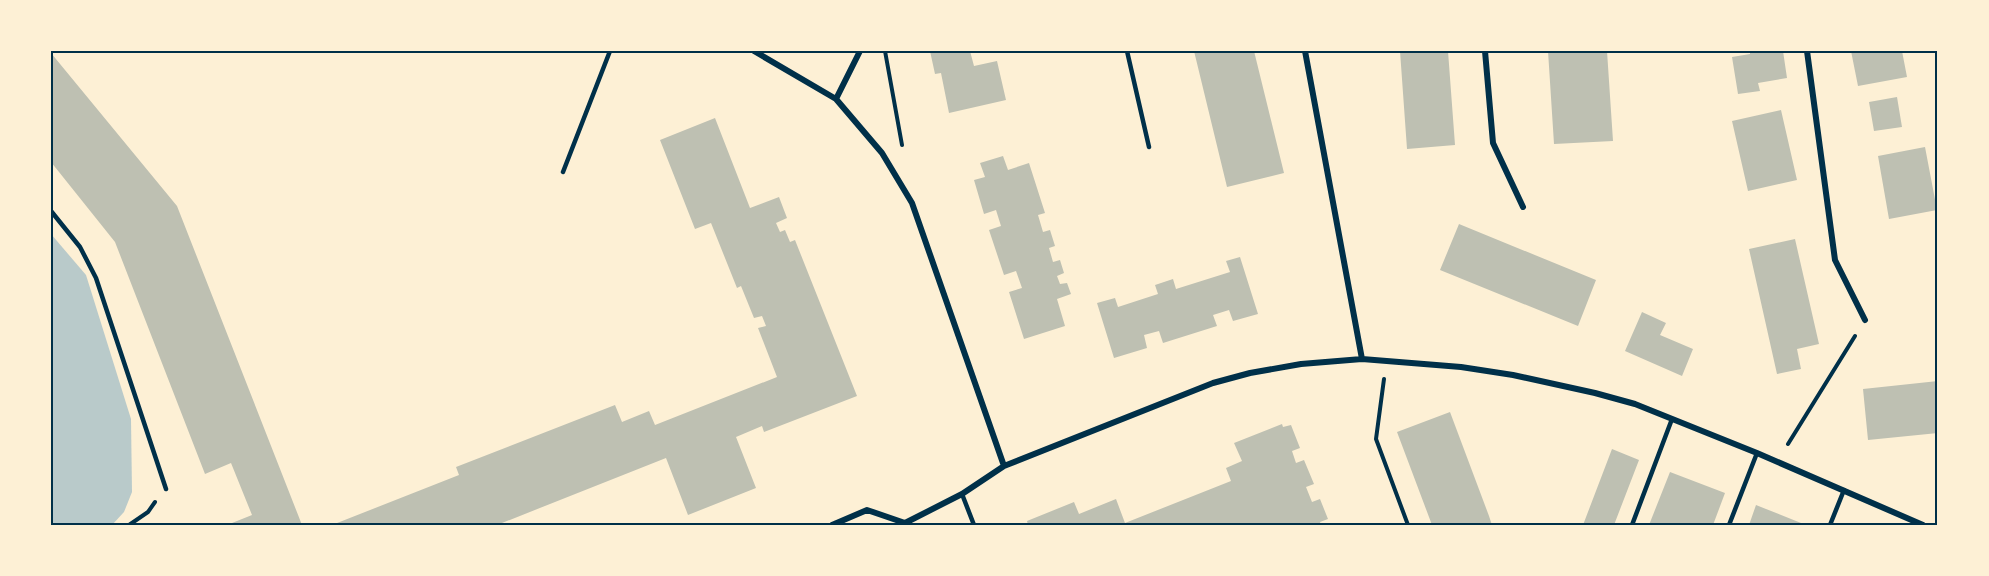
<svg xmlns="http://www.w3.org/2000/svg" width="1989" height="576" font-family="Helvetica,sans-serif">
<style>
.green{fill:#b9caca}
.building{fill:#bec0b2}
.lines{fill:none;stroke-linecap:round;stroke-linejoin:round}
.path{stroke:#003049;stroke-width:4}
.service{stroke:#003049;stroke-width:4.5}
.minor{stroke:#003049;stroke-width:6}
.neatline{fill:none;stroke:#003049;stroke-width:2}
</style>
<rect width="100%" height="100%" fill="#fdf0d5"/>
<!-- green -->
<path class="green" d="M51 234 86 275 131 419 132 492 124 512 112 525H51Z"/>
<!-- building -->
<path class="building" d="M930 51H970L974 66 997 61 1006 100 949 113 941 73 935 74Z
M1194 51H1254L1284 173 1227 187Z
M1400 51H1448L1455 145 1407 149Z
M1548 51H1607L1613 141 1554 144Z
M1750 51H1783L1787 78 1758 83 1760 91 1738 94 1732 57 1750 54Z
M1851 51H1902L1907 77 1858 86Z
M51 53 177 206 302 525H227L252 515 231 463 205 474 115 242 51 162Z
M1897 97 1902 127 1874 131 1869 102Z
M1781 110 1797 180 1748 191 1732 121Z
M715 118 750 208 779 197 787 218 776 223 780 232 785 230 790 242 795 240 857 396 764 432 762 426 736 437 756 488 688 515 666 458 497 525H332L459 475 456 467 615 405 622 422 649 411 655 425 777 377 758 328 766 326 762 316 754 318 741 286 737 288 711 223 695 229 660 140Z
M1925 147 1937 210 1889 219 1878 156Z
M1003 156 1008 170 1029 163 1045 213 1038 215 1043 232 1050 230 1055 246 1049 248 1053 262 1060 260 1064 273 1057 276 1060 284 1067 283 1071 294 1057 299 1065 326 1024 339 1009 292 1022 288 1016 271 1004 275 989 230 1001 226 996 210 984 214 974 180 985 177 980 163Z
M1459 224 1596 280 1578 326 1440 270Z
M1795 239 1819 344 1797 349 1801 369 1777 374 1749 249Z
M1240 257 1258 314 1233 321 1229 310 1213 315 1217 326 1163 343 1159 331 1144 335 1147 348 1114 358 1097 303 1115 298 1118 307 1158 294 1155 285 1173 279 1176 289 1230 272 1226 261Z
M1642 312 1666 323 1660 335 1693 349 1682 376 1625 351Z
M1938 381V433L1868 440 1863 389Z
M1450 412 1489 516 1492 525H1432L1397 432Z
M1282 424 1283 427 1291 425 1300 448 1292 451 1296 463 1304 460 1314 484 1306 487 1312 502 1320 499 1328 519 1320 522 1321 525H1028L1027 521 1074 502 1079 514 1116 499 1125 523 1231 481 1226 468 1242 461 1234 443Z
M1612 449 1639 460 1614 525H1583Z
M1670 472 1725 493 1713 525H1649Z
M1756 505 1806 525H1749Z"/>
<g class="lines">
<!-- path -->
<path class="path" d="M885 51 902 145
M1384 379 1376 439 1408 525
M1788 444 1855 336
M129 525 148 512 155 502"/>
<!-- service -->
<path class="service" d="M1127 51 1149 147
M563 172 610 51
M51 211 80 247 96 278 166 489
M962 494 974 525
M1632 525 1672 419
M1729 525 1757 453
M1830 525 1844 490"/>
<!-- minor -->
<path class="minor" d="M754 51 836 99 882 153 912 203 1004 466
M1305 51 1362 359
M1485 51 1493 143 1523 207
M1807 51 1835 260 1865 320
M836 99 860 51
M832 525 867 510 905 523 962 494 1004 466 1213 383 1250 373 1301 364 1362 359 1461 367 1513 375 1595 393 1635 404 1757 453 1923 525"/>
</g>
<!-- border -->
<rect width="1989" height="576" fill="none" stroke="#fdf0d5" stroke-width="105"/>
<rect x="52" y="52" width="1884" height="472" class="neatline"/>
</svg>
